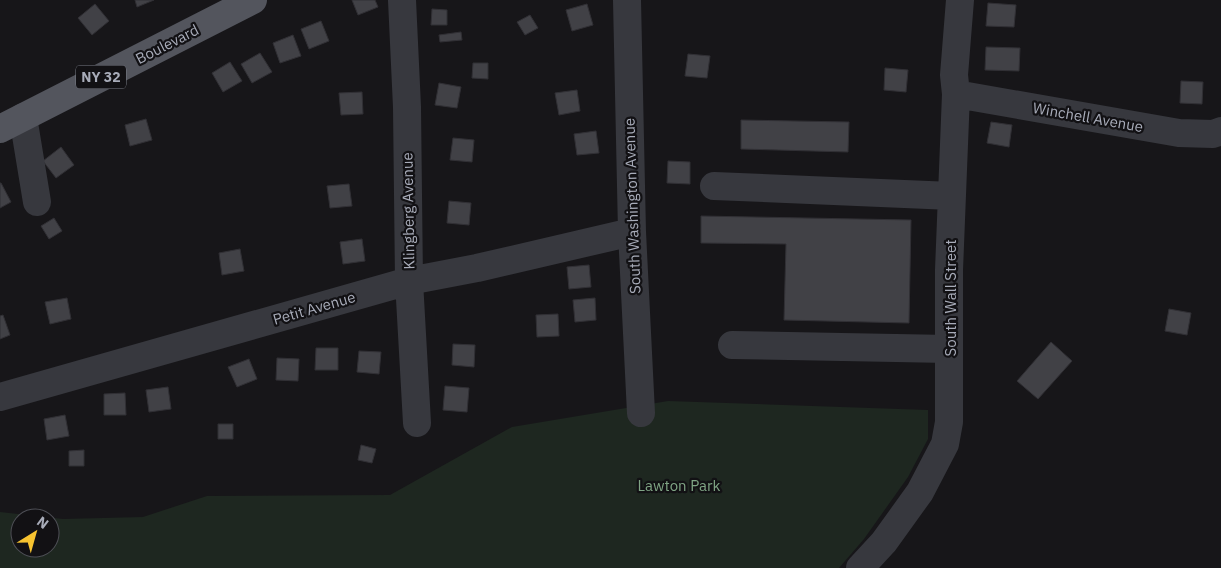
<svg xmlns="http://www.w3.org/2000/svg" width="1221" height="568" font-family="'IBM Plex Sans',sans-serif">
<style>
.green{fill:#1e2720;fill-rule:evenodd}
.building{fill:#414146;stroke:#313035}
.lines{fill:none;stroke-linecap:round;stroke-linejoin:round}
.minor{stroke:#37383e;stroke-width:28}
.major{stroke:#53555d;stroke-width:28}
.labels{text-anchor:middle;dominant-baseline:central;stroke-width:4.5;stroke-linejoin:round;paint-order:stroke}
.shield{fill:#121114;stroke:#7b7e88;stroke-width:1}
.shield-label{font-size:14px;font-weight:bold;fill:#a8acb9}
.street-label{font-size:15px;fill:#a8acb9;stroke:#121114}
.park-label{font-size:15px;fill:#7fa484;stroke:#121114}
</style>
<rect width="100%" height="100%" fill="#171619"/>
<!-- green -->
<path class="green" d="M668 401 928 410V439L908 477 864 539 839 568H0V512L63 519 143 517 207 496 390 495 512 427ZM20 518H50V548H20Z"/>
<!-- building -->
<path class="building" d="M135 0H154L137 7Z
M352 0H375L378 7 358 15Z
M988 3 1016 5 1014 27 986 26Z
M95 4 109 21 92 35 78 18Z
M587 4 593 25 572 31 566 10Z
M432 9 447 10V25H431Z
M530 15 538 28 525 35 517 22Z
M321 21 329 41 309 49 301 29Z
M461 32 462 40 440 42 439 35Z
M293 35 301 56 280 63 273 43Z
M986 47 1020 48 1019 71 985 70Z
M260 53 272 72 252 83 241 64Z
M688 54 710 56 707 78 685 76Z
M230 62 242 81 223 92 212 73Z
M473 63H488V79L472 78Z
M885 68 908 70 906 92 884 90Z
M1181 81 1203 82 1202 104 1180 103Z
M439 83 461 87 457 108 435 105Z
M577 90 580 111 559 115 555 93Z
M362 92 363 114 341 115 339 93Z
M146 119 152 140 130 146 125 125Z
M741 120 849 122 848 152 741 149Z
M991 122 1012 125 1009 147 987 143Z
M596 131 599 153 577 155 574 134Z
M453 138 474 140 472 162 450 160Z
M61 147 74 165 56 178 43 161Z
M668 161 690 162V184L667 183Z
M0 183H1L11 202 0 208Z
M349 184 352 206 330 208 327 186Z
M449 201 471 203 469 225 447 223Z
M701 216 911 220 909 323 784 320 786 244 701 243Z
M54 218 62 231 49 239 41 226Z
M362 239 365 261 343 264 340 242Z
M240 249 244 271 222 275 219 253Z
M589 265 591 287 569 289 567 267Z
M67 298 71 319 50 324 45 302Z
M595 298 596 320 575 322 573 300Z
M1169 309 1191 313 1187 335 1165 331Z
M558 314 559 336 537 337 536 315Z
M3 315 10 335 0 339V316Z
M1051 342 1072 361 1038 399 1017 381Z
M453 344 475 345 474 367 452 365Z
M316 348H338V370H315Z
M359 351 381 352 379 374 357 372Z
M277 358 299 359 298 381 276 380Z
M249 359 257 379 237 387 228 367Z
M445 386 469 388 467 412 443 410Z
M168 387 171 409 149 412 146 390Z
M125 393 126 415H104V394Z
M65 415 69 436 47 440 44 419Z
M218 424H233V439H218Z
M361 445 376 449 372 463 358 460Z
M84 450V466H69V451Z"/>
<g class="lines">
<!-- minor -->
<path class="minor" d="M402 0 407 107 409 281 417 423
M627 0 632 232 641 413
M956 94 1179 133 1213 134 1221 131
M23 117 37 202
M714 186 952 196
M732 345 949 349
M0 397 409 281 477 268 632 232
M860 568 884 542 920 492 945 444 949 422V270L956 94 954 75 960 0"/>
<!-- major -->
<path class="major" d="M0 129 253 0"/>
</g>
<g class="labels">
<!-- shield labels -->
<rect class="shield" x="76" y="65.5" width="50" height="23" rx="4"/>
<g class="shield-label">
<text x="101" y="77">NY 32</text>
</g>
<!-- street labels -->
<g class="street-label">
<text transform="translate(167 44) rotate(-27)">Boulevard</text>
<text transform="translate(1088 117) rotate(10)">Winchell Avenue</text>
<text transform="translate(632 206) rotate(-92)">South Washington Avenue</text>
<text transform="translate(408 211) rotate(-91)">Klingberg Avenue</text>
<text transform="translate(950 298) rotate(-90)">South Wall Street</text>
<text transform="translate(314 308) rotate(-16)">Petit Avenue</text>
</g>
<!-- park labels -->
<g class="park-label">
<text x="679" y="485">Lawton Park</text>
</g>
</g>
<!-- north arrow -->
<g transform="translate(35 533) rotate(37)"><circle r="24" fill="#121114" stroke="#4e4f56"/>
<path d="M0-4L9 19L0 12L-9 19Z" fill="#f7c330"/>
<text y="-8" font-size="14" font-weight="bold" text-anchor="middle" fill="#a8acb9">N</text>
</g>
</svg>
